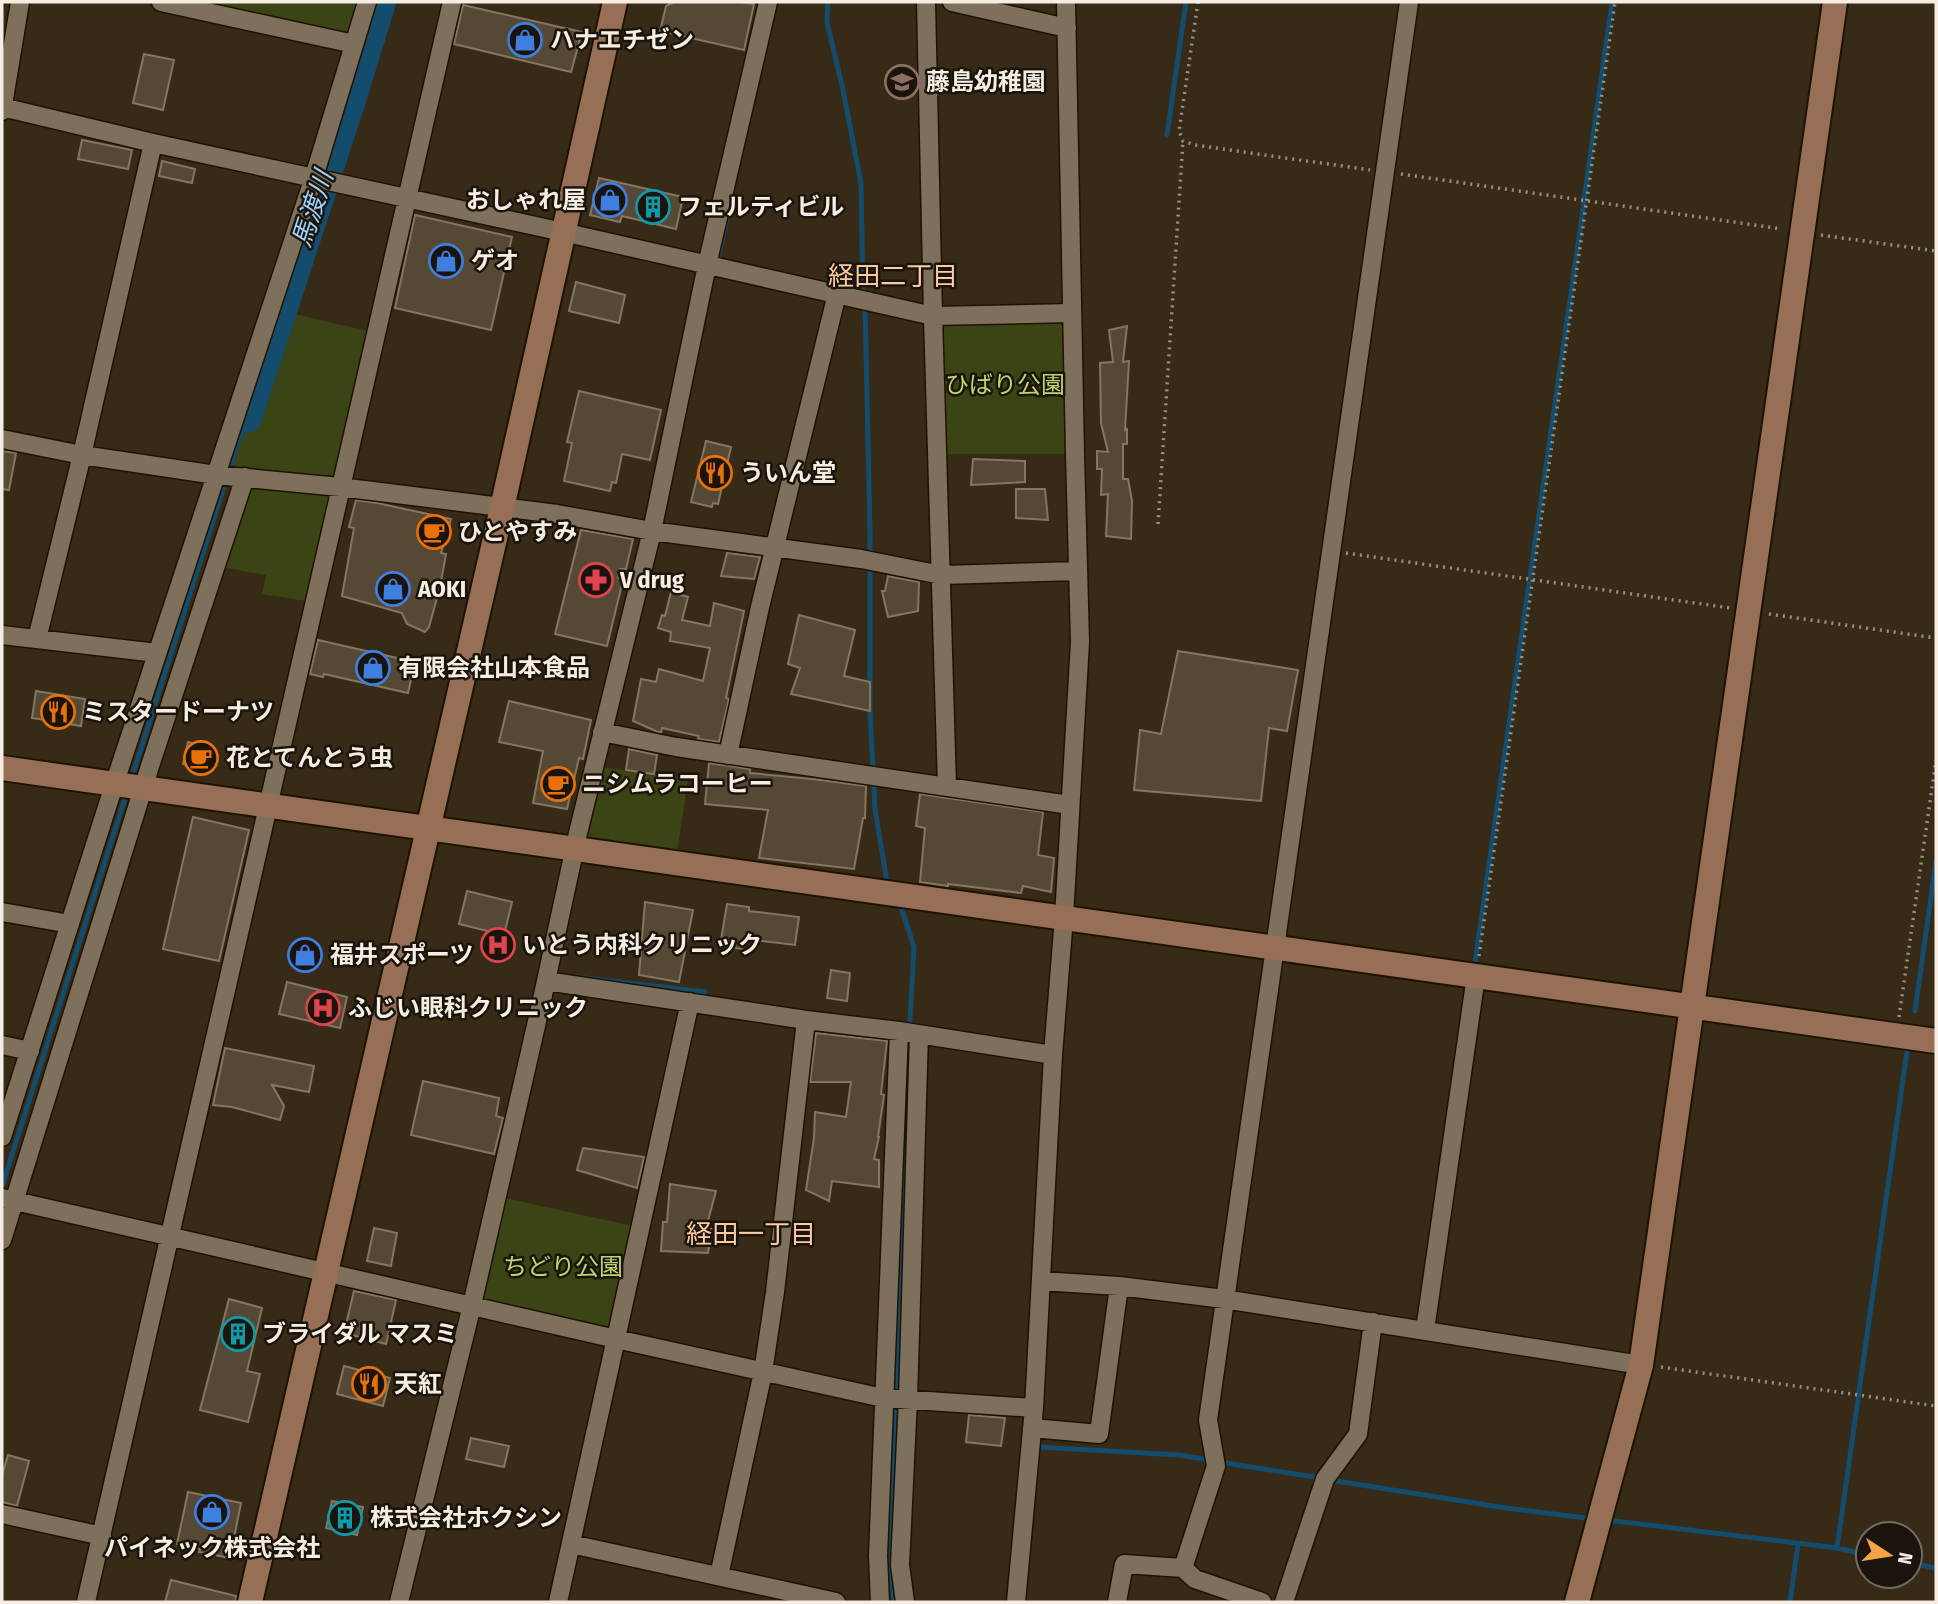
<svg xmlns="http://www.w3.org/2000/svg" width="1938" height="1604" font-family="'Fira Sans Condensed','Noto Sans JP',sans-serif">
<style>
.green{fill:#3b4414}
.lines{fill:none;stroke-linecap:round;stroke-linejoin:round}
.stream{stroke:#134c6d;stroke-width:5}
.river{stroke:#134c6d;stroke-width:32}
.building{fill:#554834;stroke:#847661;stroke-width:2}
.street-casing{stroke:#1e1302;stroke-width:21}
.secondary-casing{stroke:#1e1302;stroke-width:28}
.path{stroke:#9a9080;stroke-width:3.5;stroke-dasharray:2 5;stroke-linecap:butt}
.street{stroke:#7e705b;stroke-width:18}
.secondary{stroke:#966f56;stroke-width:24}
.labels{text-anchor:middle;dominant-baseline:central;stroke-width:5;stroke-linejoin:round;paint-order:stroke}
.poi-label{font-size:24px;font-weight:bold;fill:#f6eee2;stroke:#1a140c;text-anchor:start}
.park-label{font-size:24px;fill:#bfd46f;stroke:#1a140c}
.water-label{font-size:26px;font-style:italic;fill:#9dd3f9;stroke:#1a140c}
.neighbourhood-label{font-size:26px;fill:#fbcb9e;stroke:#1a140c}
</style>
<rect width="100%" height="100%" fill="#372b17"/>
<!-- green -->
<path class="green" d="M174 2H364L352 40Z
M285 312 373 332 306 601 262 594 266 575 216 566 245 479 227 474Z
M1072 313 1075 454H938L933 316Z
M601 767 688 779 676 860 584 847Z
M500 1197 633 1226 609 1335 477 1304Z"/>
<g class="lines">
<!-- stream -->
<path class="stream" d="M828 2 827 23 842 85 861 183 863 296
M1167 135 1186 2
M1584 200 1612 2
M717 263 730 204
M865 305 870 532V711L875 809 887 882
M1530 577 1584 203
M131 780 246 417
M900 904 914 947 910 1020
M1474 970 1529 583
M576 977 705 992
M1915 1011 1936 861
M2 1186 127 792
M897 1389 909 1041
M1038 1447 1179 1455 1210 1460
M1220 1462 1321 1478
M1330 1480 1506 1508 1594 1519
M1607 1520 1837 1548 1868 1555
M1837 1548 1907 1051
M1910 1563 1936 1568
M894 1602 891 1572 895 1407
M1790 1602 1798 1544"/>
<!-- river -->
<path class="river" d="M246 417 349 103 380 2"/>
</g>
<!-- building -->
<path class="building" d="M674 2H740L754 4 744 50 660 31 666 6Z
M463 5 582 32 571 72 454 44Z
M144 54 174 60 163 110 133 103Z
M82 140 132 150 128 169 78 159Z
M162 161 195 169 192 183 159 176Z
M599 178 683 197 676 229 622 216 620 222 590 215Z
M415 215 512 237 491 330 395 308Z
M576 282 625 295 619 323 569 311Z
M1127 326 1123 362 1129 361 1125 430 1127 429V444H1123V479H1128L1132 501 1131 539 1106 536 1108 494 1101 495 1102 469H1097V451L1108 452 1101 423 1100 363 1113 362 1109 330Z
M579 391 661 410 650 460 622 454 616 483 612 482 610 491 564 481 572 443 567 442Z
M706 441 731 447 718 504 713 503 712 507 691 502Z
M2 451 16 453 9 490 2 489Z
M973 459 1025 461V482L971 485Z
M1016 489H1045L1048 520 1016 518Z
M356 500 377 503 451 519 441 553 446 554 440 587 429 627 425 632 407 624 402 613 342 596 354 528 349 527Z
M581 530 633 539 626 569H620L618 578 623 580 607 646 555 634Z
M727 553 760 557 754 579 721 576Z
M888 576 919 582 918 611 888 617 882 591H885Z
M671 592 688 597 682 620 710 626 714 603 744 611 726 698 729 699 719 742 698 739 699 736 662 728 661 732H658L633 721 641 679 656 682 659 669 703 681 710 648 670 641 671 632 658 628 662 615 665 616Z
M799 615 855 630 844 676 870 682V711L791 694 800 668 788 664Z
M318 640 415 662 408 693 324 674 323 677 310 674Z
M1178 651 1298 670 1287 731 1269 728 1261 801 1134 790 1140 730 1161 734Z
M36 691 85 699 81 726 32 718Z
M509 701 591 720 583 759 579 758 567 809 533 803 543 751 499 742Z
M188 742 213 748 208 770 183 764Z
M629 749 657 755 654 774 626 770Z
M709 763 750 769V773L812 779 866 786 865 818H863L854 869 759 858 768 810 705 804Z
M920 794 1043 812 1038 855 1054 858 1051 892 1023 886 1021 893 948 884V886L920 882 925 828 916 826Z
M193 817 249 830 219 961 163 949Z
M467 891 512 902 504 935 459 924Z
M645 902 693 910 679 982 639 975Z
M727 904 749 907V911L799 917 795 945 744 939 742 949 720 946Z
M831 970 850 973 847 1001 827 998Z
M287 982 347 997 340 1028 279 1014Z
M816 1033 887 1041 881 1094 884 1095 878 1137H879L874 1159 879 1160V1187L832 1181 829 1201 806 1190 814 1138 815 1112 846 1117 851 1082H810Z
M225 1048 314 1066 309 1092 272 1085 284 1106 280 1120 232 1107 213 1105Z
M423 1081 499 1098 496 1116 503 1118 494 1154 411 1135Z
M583 1148 644 1157 637 1188 577 1170Z
M670 1184 716 1191 706 1228 712 1229 708 1253 661 1251 663 1222H667Z
M374 1228 397 1233 391 1266 367 1261Z
M354 1291 396 1300 386 1344 344 1333Z
M229 1299 262 1308 247 1371 260 1374 248 1422 200 1410Z
M344 1366 390 1378 383 1406 337 1394Z
M969 1415 1005 1418 1001 1446 966 1442Z
M471 1438 509 1446 504 1467 466 1459Z
M8 1455 29 1461 17 1506 2 1502V1476Z
M188 1492 241 1503 230 1558 199 1552 200 1549 177 1544Z
M332 1501 363 1507 357 1535 326 1528Z
M171 1580 236 1596V1602H165Z"/>
<g class="lines">
<!-- street casing -->
<g class="street-casing">
<path id="street" d="M161 2 354 44
M926 2 933 316 947 787
M952 2 1067 28
M2 107 153 143 563 232 933 316 1072 313
M2 111 20 2
M2 439 82 455 216 475 340 487 557 514 652 531 861 559 941 575 1078 571
M2 635 157 653
M37 639 82 455 153 143
M602 732 676 747 1070 805
M728 755 760 607 837 294
M2 912 70 924
M546 981 806 1020 899 1031 1053 1055
M2 1045 30 1051
M2 1137 114 785 314 177 367 2
M2 1198 616 1339 883 1398 1034 1408
M2 1240 150 766 245 477
M1041 1281 1119 1286 1224 1299 1641 1365
M1425 1330 1476 976
M1032 1428 1099 1434 1119 1286
M2 1514 102 1536
M571 1544 836 1602
M1183 1568 1216 1466 1208 1420 1409 2
M719 1576 763 1372 775 1292 806 1020
M86 1602 452 2
M399 1602 472 1305 543 995 578 833 652 531 707 265 768 2
M558 1602 690 1002
M880 1602 878 1556 899 1031
M905 1602 900 1565 908 1399 919 1034
M1016 1602 1034 1408 1053 1055 1064 917 1080 642 1075 454 1066 2
M1117 1602 1124 1564 1183 1568 1195 1579 1262 1602
M1284 1602 1325 1479 1358 1434 1373 1322"/>
</g>
<!-- secondary casing -->
<g class="secondary-casing">
<path id="secondary" d="M2 768 1936 1041
M250 1602 502 508 615 2
M1577 1602 1641 1365 1835 2"/>
</g>
<!-- path -->
<path class="path" d="M1198 2 1179 131 1183 141 1195 145 1370 170
M1401 174 1782 229
M1821 235 1936 251
M1158 524 1183 141
M1346 553 1730 608
M1769 614 1936 638
M1479 956 1615 2
M1899 1017 1936 760
M1661 1367 1936 1406"/>
<!-- street -->
<use href="#street" class="street"/>
<!-- secondary -->
<use href="#secondary" class="secondary"/>
</g>
<!-- icons -->
<defs>
<g id="shop-ring" transform="scale(1.75)"><circle r="9.5" fill="#1a140c" stroke="#3f7fe0" stroke-width="1.5"/><path d="M-5-2.5h2.3a2.7 3.5 0 0 1 5.4 0H5L5.5 6h-11ZM-1.5-2.5h3a1.5 2.3 0 0 0-3 0Z" fill="#3f7fe0"/></g>
<g id="school-ring" transform="scale(1.75)"><circle r="9.5" fill="#1a140c" stroke="#8d6e63" stroke-width="1.5"/><path d="M0-5L7-2L0 1L-7-2ZM-4 1L0 2.5L4 1V4Q0 6-4 4Z" fill="#8d6e63"/></g>
<g id="building-ring" transform="scale(1.75)"><circle r="9.5" fill="#1a140c" stroke="#0f9aa8" stroke-width="1.5"/><path d="M-4-6H4V6H1V3H-1V6H-4ZM-2.5-4.3h1.7v1.8h-1.7ZM.8-4.3h1.7v1.8H.8ZM-2.5-1h1.7V.8h-1.7ZM.8-1h1.7V.8H.8Z" fill="#0f9aa8"/></g>
<g id="restaurant-ring" transform="scale(1.75)"><circle r="9.5" fill="#1a140c" stroke="#e8710a" stroke-width="1.5"/><path d="M-5-6h1v4h1v-4h1v4h1v-4h1v5L-1.5 .5V6h-2V.5L-5-1ZM5-6V6H3V1.5H1.5Q1.5-4 5-6Z" fill="#e8710a"/></g>
<g id="cafe-ring" transform="scale(1.75)"><circle r="9.5" fill="#1a140c" stroke="#e8710a" stroke-width="1.5"/><path d="M-5.5-4.5H6V0H3Q3 3.5 0 3.5H-2.5Q-5.5 3.5-5.5 0ZM3-3.2v2h1.7v-2ZM-6 4.5H4V6H-6Z" fill="#e8710a"/></g>
<g id="pharmacy-ring" transform="scale(1.75)"><circle r="9.5" fill="#1a140c" stroke="#e0444e" stroke-width="1.5"/><path d="M-2-6h4v4h4v4h-4v4h-4v-4h-4v-4h4Z" fill="#e0444e"/></g>
<g id="hospital-ring" transform="scale(1.75)"><circle r="9.5" fill="#1a140c" stroke="#e0444e" stroke-width="1.5"/><path d="M-5-5h3v3.5h4V-5h3V5h-3V1.5h-4V5h-3Z" fill="#e0444e"/></g>
</defs>
<g fill-rule="evenodd">
<use href="#shop-ring" x="525" y="40"/>
<use href="#school-ring" x="902" y="82"/>
<use href="#shop-ring" x="610" y="200"/>
<use href="#building-ring" x="653" y="207"/>
<use href="#shop-ring" x="446" y="261"/>
<use href="#restaurant-ring" x="715" y="473"/>
<use href="#cafe-ring" x="434" y="532"/>
<use href="#pharmacy-ring" x="596" y="580"/>
<use href="#shop-ring" x="393" y="589"/>
<use href="#shop-ring" x="373" y="668"/>
<use href="#restaurant-ring" x="58" y="712"/>
<use href="#cafe-ring" x="201" y="758"/>
<use href="#cafe-ring" x="558" y="784"/>
<use href="#hospital-ring" x="498" y="945"/>
<use href="#shop-ring" x="305" y="955"/>
<use href="#hospital-ring" x="323" y="1008"/>
<use href="#building-ring" x="238" y="1334"/>
<use href="#restaurant-ring" x="369" y="1384"/>
<use href="#shop-ring" x="212" y="1512"/>
<use href="#building-ring" x="345" y="1518"/>
</g>
<g class="labels">
<!-- poi labels -->
<g class="poi-label">
<text x="550" y="40">ハナエチゼン</text>
<text x="926" y="82">藤島幼稚園</text>
<text x="586" y="200" text-anchor="end">おしゃれ屋</text>
<text x="678" y="207">フェルティビル</text>
<text x="471" y="261">ゲオ</text>
<text x="740" y="473">ういん堂</text>
<text x="458" y="532">ひとやすみ</text>
<text x="620" y="580">V drug</text>
<text x="418" y="589">AOKI</text>
<text x="398" y="668">有限会社山本食品</text>
<text x="82" y="712">ミスタードーナツ</text>
<text x="226" y="758">花とてんとう虫</text>
<text x="582" y="784">ニシムラコーヒー</text>
<text x="522" y="945">いとう内科クリニック</text>
<text x="330" y="955">福井スポーツ</text>
<text x="348" y="1008">ふじい眼科クリニック</text>
<text x="262" y="1334">ブライダル マスミ</text>
<text x="394" y="1384">天紅</text>
<text x="370" y="1518">株式会社ホクシン</text>
<text x="212" y="1548" text-anchor="middle">パイネック株式会社</text>
</g>
<!-- park labels -->
<g class="park-label">
<text x="1005" y="385">ひばり公園</text>
<text x="563" y="1267">ちどり公園</text>
</g>
<!-- water labels -->
<g class="water-label">
<text transform="translate(313 209) rotate(-72)">馬渡川</text>
</g>
<!-- neighbourhood labels -->
<g class="neighbourhood-label">
<text x="893" y="276">経田二丁目</text>
<text x="751" y="1234">経田一丁目</text>
</g>
</g>
<!-- border -->
<rect width="1938" height="1604" fill="none" stroke="#f6eee2" stroke-width="7"/>
<!-- north arrow -->
<g transform="translate(1889 1555) rotate(102)"><circle r="33" fill="#1a140c" stroke="#726b62" stroke-width="2"/>
<path d="M0-5L12 26L0 18L-12 26Z" fill="#f6a247"/>
<text y="-10" font-size="19" font-weight="bold" text-anchor="middle" fill="#f6eee2">N</text>
</g>
</svg>
